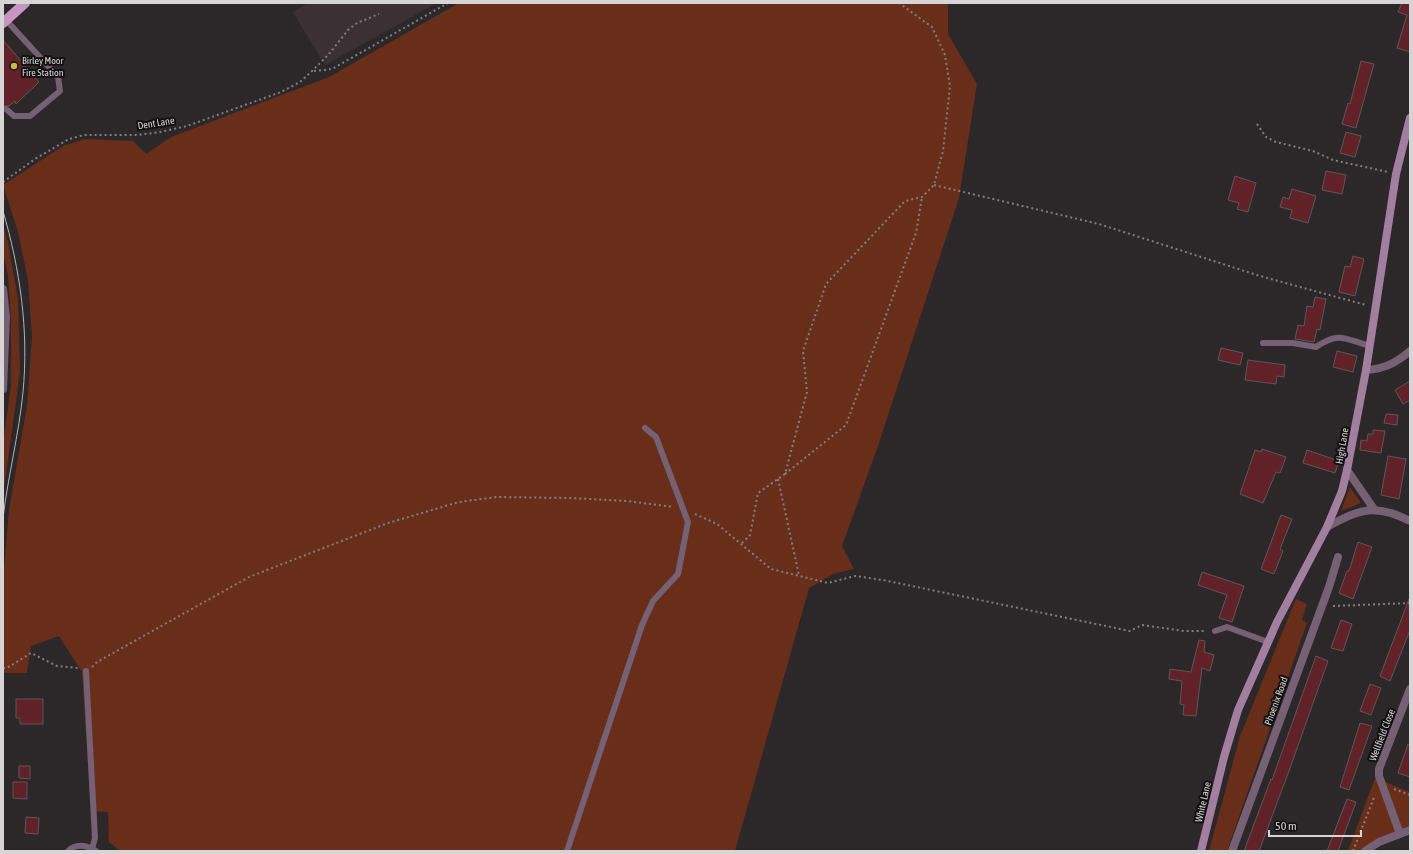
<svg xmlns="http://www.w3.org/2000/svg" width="1413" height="854" font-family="'Asap Condensed',sans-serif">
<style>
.built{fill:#3b3135}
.green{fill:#692e1a}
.building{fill:#612129;stroke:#5e5757}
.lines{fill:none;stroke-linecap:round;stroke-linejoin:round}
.path{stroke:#827e80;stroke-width:2;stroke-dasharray:2 3;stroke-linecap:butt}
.service{stroke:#766074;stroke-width:6}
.minor{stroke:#766074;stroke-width:8}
.tertiary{stroke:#766074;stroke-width:8}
.secondary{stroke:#a37f9f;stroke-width:8}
.primary{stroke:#c596c0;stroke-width:10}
.tram{stroke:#b6b3b4;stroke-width:1}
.poi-dot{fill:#bfbe41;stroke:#131011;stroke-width:1.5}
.labels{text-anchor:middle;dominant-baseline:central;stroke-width:4;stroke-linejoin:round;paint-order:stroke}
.poi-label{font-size:10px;fill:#d7d4d5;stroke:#131011;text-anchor:start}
.street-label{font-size:10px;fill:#d7d4d5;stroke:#131011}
</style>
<rect width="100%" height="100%" fill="#2c2729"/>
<!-- built -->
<path class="built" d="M308 3H437L325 65 293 12Z"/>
<!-- green -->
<path class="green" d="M459 3H948V34L977 84 959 198 878 446 842 546 854 569 833 574 809 588 735 851H120L109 842 108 812 91 811 82 672 59 636 31 646 27 673H3V581L9 510 27 405 32 337 28 280 18 232 3 185 63 146 85 139 133 141 146 154 171 137 329 77Z
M3 225 8 242 18 299 20 372 3 496V443L11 386V319L8 275 3 254Z
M1350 487 1361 503 1341 511Z
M1296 599 1307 604 1302 620 1307 623 1227 851H1209L1240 736Z
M1375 778 1410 792V825L1358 851H1348Z"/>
<!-- building -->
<path class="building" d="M1402 3H1410V52L1397 48 1407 15 1398 12Z
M3 40 39 82 16 104 15 101 9 106H3Z
M1361 61 1374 64 1356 128 1342 124 1348 103 1350 104Z
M1346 132 1361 136 1355 157 1340 153Z
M1326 171 1346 175 1342 194 1322 190Z
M1235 176 1256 183 1248 212 1237 209 1239 203 1228 200Z
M1292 189 1316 196 1308 223 1290 218 1292 210 1280 207 1283 197 1289 199Z
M1353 256 1364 259 1355 296 1339 292 1345 266 1350 267Z
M1315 297 1326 299 1320 330 1317 329 1314 342 1295 339 1298 325 1304 326 1307 306 1313 307Z
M1221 348 1243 353 1240 365 1218 360Z
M1337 351 1357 356 1353 372 1333 367Z
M1248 360 1285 365 1284 377 1277 376 1276 384 1245 380Z
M1410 381V400L1403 404 1395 390Z
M1386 414 1398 415 1397 425 1384 423Z
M1373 430 1385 431 1381 453 1360 450 1361 440 1367 441 1368 434H1373Z
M1262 449 1286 457 1280 473 1276 472 1263 503 1240 494 1255 450 1261 452Z
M1307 450 1339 461 1335 473 1303 463Z
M1388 456 1406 459 1399 499 1381 495Z
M1281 515 1292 519 1280 549 1283 551 1274 574 1261 569Z
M1358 542 1372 547 1353 599 1339 593 1347 571H1349Z
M1202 572 1244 586 1232 622 1219 618 1227 595 1198 585Z
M1409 599 1410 630 1390 681 1380 676Z
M1341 620 1352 624 1343 651 1331 648Z
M1199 640 1205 641 1204 652 1214 655 1210 671 1202 668 1196 716 1183 715 1184 705 1180 704 1182 681 1169 679 1170 669 1191 672Z
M1316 656 1328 661 1289 771 1259 851H1244L1271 779 1272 780Z
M1370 684 1381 688 1371 715 1360 711Z
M16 699H43V724H20V718H16Z
M1360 723 1372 726 1349 790 1340 787Z
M1408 744 1410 745V777L1398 773Z
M19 766H30V779L19 778Z
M13 782H27V799L13 798Z
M1347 799 1356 802 1338 851H1327Z
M26 817 39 818 38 834 25 833Z"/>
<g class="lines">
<!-- path -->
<path class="path" d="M314 71 332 69 448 3
M1257 124 1266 137 1276 142 1313 151 1333 160 1388 172
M3 182 35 159 69 139 84 135H138L160 132 187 126 281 92 300 82 312 71 329 54 348 30 357 23 379 14
M934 185 1099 224 1260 276 1366 305
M785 474 846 425 916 233 922 197
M778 479 799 575
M695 514 717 524 771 569 828 583 855 576 883 580 1130 631 1142 625 1184 631H1206
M742 543 750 535 758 493 785 474 807 392 803 351 826 284 905 201 922 197 934 185 943 151 950 86 945 55 932 27 899 3
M1333 606 1410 603
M92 667 97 662 249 577 388 523 459 502 497 497 570 498 627 501 674 507
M3 668H7L31 653 57 666 78 668
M1394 789 1410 795
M1353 851 1375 795"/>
<!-- service -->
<path class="service" d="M6 109 14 116H30L60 91 58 77 6 20
M1263 343H1293L1316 347C1339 331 1345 339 1370 346
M1215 631 1227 627 1268 642
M86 671 95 838 92 849
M68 851C76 843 87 845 96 851
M567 851 642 625 653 601 678 574 688 522 656 437 645 428"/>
<!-- minor -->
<path class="minor" d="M1366 370C1384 369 1396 363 1410 351
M1400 834 1379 776V769L1410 689
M1232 851 1329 587 1338 557
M1365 851 1379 842 1410 830"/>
<!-- tertiary -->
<path class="tertiary" d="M3 289 6 317 3 389
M1347 470 1374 509
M1327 527C1360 509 1375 503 1410 521"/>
<!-- secondary -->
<path class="secondary" d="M1201 851 1224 757 1238 710 1277 622 1327 527 1342 491 1347 470 1366 370 1396 174 1410 118"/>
<!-- primary -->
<path class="primary" d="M3 23 25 3"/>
<!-- tram -->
<path class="tram" d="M3 211C20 269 29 331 23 392 19 434 8 476 3 518
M3 328V357"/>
</g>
<!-- markers -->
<circle class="poi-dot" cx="14" cy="66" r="4"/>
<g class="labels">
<!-- poi labels -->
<g class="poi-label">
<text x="22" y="60">Birley Moor<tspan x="22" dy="12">Fire Station</tspan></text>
</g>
<!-- street labels -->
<g class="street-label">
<text transform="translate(156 123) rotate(-9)">Dent Lane</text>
<text transform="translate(1342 446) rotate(-80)">High Lane</text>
<text transform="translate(1276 701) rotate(-70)">Phoenix Road</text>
<text transform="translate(1382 735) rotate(-69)">Wellfield Close</text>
<text transform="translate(1203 802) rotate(-77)">White Lane</text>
</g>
</g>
<!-- border -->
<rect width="1413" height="854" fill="none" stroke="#d7d4d5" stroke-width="8"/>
<!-- scale -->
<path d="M1269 830v6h92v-6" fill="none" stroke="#d7d4d5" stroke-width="2"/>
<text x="1275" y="830" font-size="12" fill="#d7d4d5" stroke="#131011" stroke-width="3" paint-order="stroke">50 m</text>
</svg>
